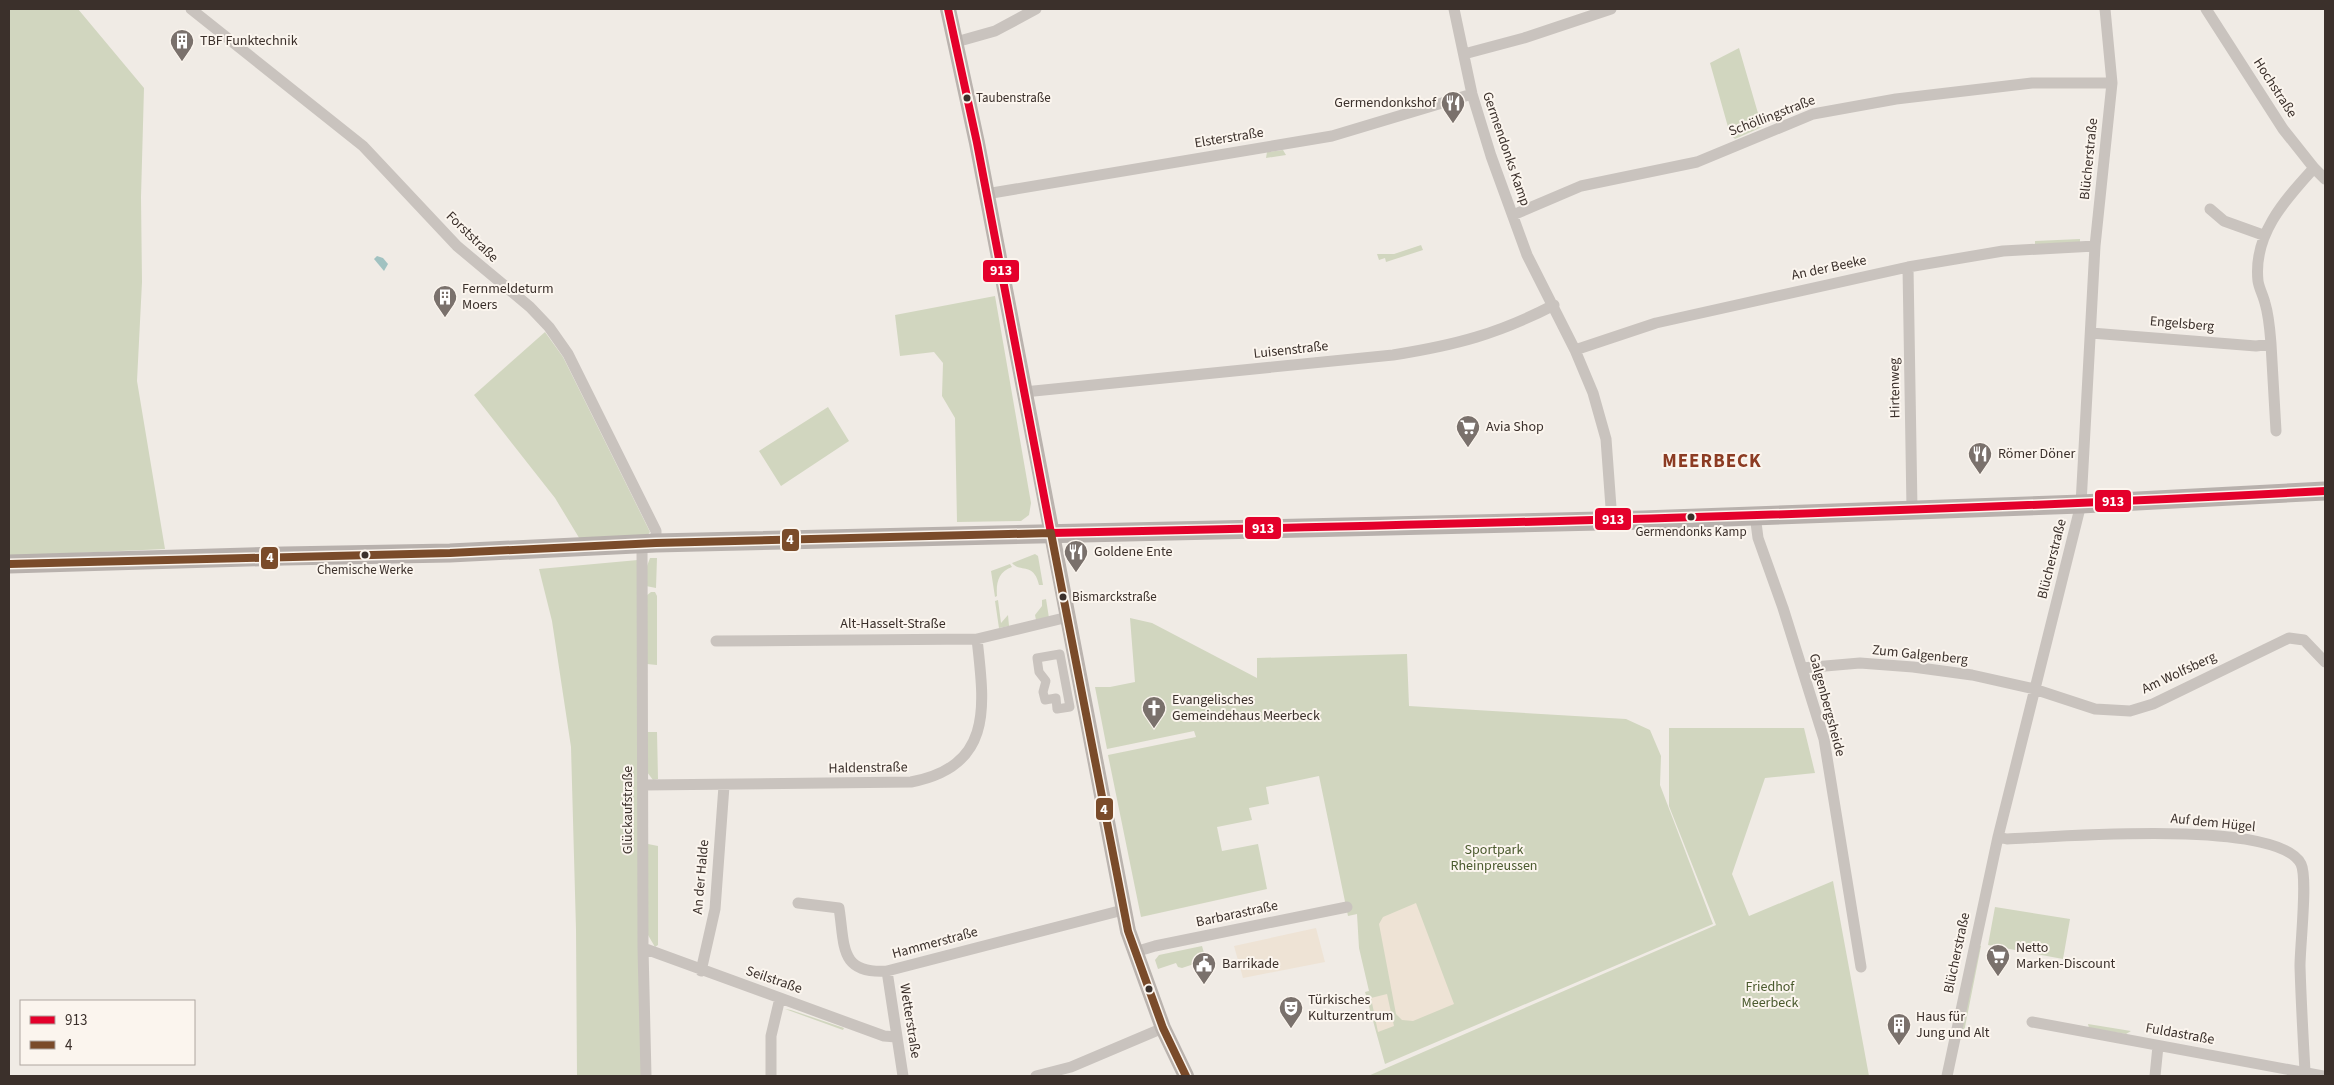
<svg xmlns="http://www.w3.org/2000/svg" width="2334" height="1085" font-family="'Source Sans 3',sans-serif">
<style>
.green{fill:#d1d6bf}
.plaza{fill:#eee3d5}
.water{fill:#a1c2c1}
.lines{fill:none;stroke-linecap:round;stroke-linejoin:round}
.pedestrian{stroke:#c9c3be;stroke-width:9}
.minor{stroke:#c9c3be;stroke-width:11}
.secondary{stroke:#bab3ae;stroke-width:16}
.primary{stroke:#b8b1ad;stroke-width:19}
.bus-1-casing{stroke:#fbf5ee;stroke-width:11}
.bus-2-casing{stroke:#fbf5ee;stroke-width:11}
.bus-1{stroke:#e4002b;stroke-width:8}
.bus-2{stroke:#7a4b2a;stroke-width:8}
.bus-dot{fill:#3b302b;stroke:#fbf5ee;stroke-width:2}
.labels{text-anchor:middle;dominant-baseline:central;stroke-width:4;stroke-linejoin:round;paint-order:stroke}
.bus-label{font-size:13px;fill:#3b302b;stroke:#fbf5ee;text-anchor:start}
.poi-label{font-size:14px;fill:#3b302b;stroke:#fbf5ee;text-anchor:start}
.street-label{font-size:14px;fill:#3b302b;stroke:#fbf5ee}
.park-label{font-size:14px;fill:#4a5a2e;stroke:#fbf5ee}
.district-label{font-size:19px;font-weight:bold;letter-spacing:1px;fill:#8c3b22;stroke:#fbf5ee}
.line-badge{stroke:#fbf5ee;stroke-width:2}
.badge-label{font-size:14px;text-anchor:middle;font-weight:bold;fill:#fff}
</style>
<rect width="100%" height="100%" fill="#f0ebe5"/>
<!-- green -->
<path class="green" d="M9 9H78L144 88 141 197 142 282 137 381 165 549 9 556Z
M1739 48 1762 127 1735 139 1730 134 1710 63Z
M1283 150 1286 155 1266 158 1267 152Z
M2080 239V243L2035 245V241Z
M1427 243 1421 245 1423 250 1386 262 1385 258 1379 260 1377 254H1394Z
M995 296 1031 503 1029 515 1021 521 957 522 955 418 942 396 943 363 934 352 900 356 895 315Z
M545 332 563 357 650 532 647 536 581 541 555 498 474 395Z
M828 407 849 441 781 486 759 451Z
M1035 554 1038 556 1043 585H1039C1034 562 1020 573 1012 563Z
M650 558H657L656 588 646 586 647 566Z
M638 560 642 1076H577L576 929 571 747 552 621 539 569Z
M1010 564 1012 567C998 572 996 583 997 596L995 597 991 571Z
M651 592H655L657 596V665L647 664 646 596Z
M1046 599 1049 618 1036 620 1035 615 1042 606V600Z
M998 600 1001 623 1008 615 1009 626 999 628 995 601Z
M1130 618 1152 623 1257 678V658L1407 654 1409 706 1626 719 1650 730 1661 756 1660 785 1713 924 1385 1064 1365 992 1369 991 1359 948 1357 914 1348 916 1319 776 1266 787 1269 804 1249 808 1252 820 1217 827 1222 851 1258 844 1267 889 1141 917 1108 755 1196 737 1194 731 1107 749 1095 687H1110L1135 682Z
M1669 728H1804L1815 773 1765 778 1732 874 1749 916 1833 881 1869 1076H1368L1716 925 1669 806Z
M647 732H657L658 779 653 780 647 772Z
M648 844 658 846V945L655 947 648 935Z
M1995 907 2070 919 2063 959 1988 945Z
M1978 945 1981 946 1963 1037 1960 1036Z
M1202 946 1206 960 1182 968 1178 967 1176 963 1158 969 1155 960 1159 955Z
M785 1009 791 1010 844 1028 843 1030Z
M2088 1024 2131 1031 2126 1034 2089 1028Z"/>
<!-- plaza -->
<path class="plaza" d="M1416 903 1454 1004 1413 1021 1402 1020 1396 1014 1379 924 1383 917Z
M1316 928 1325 962 1243 978 1234 946Z
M1387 994 1394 1026 1378 1032 1371 998Z"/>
<!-- water -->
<path class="water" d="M377 256 383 258 388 264 384 271 374 259Z"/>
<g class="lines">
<!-- pedestrian -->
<path class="pedestrian" d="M1060 654 1070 707 1057 709 1056 698 1045 700 1043 692 1046 681 1039 672 1037 658Z"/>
<!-- minor -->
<path class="minor" d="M191 9 363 146 457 246 530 307 549 327 568 354 656 531V543
M1454 9 1472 94 1491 156 1527 255 1575 350 1593 393 1606 439 1612 521
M2206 9 2283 129 2314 168 2325 179
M956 42 995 31 1036 9
M1464 54 1524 38 1611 9
M986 194 1332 136 1472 94
M2210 209 2224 221 2263 235
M1513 215 1581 186 1697 162 1813 114 1896 99 2032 83H2112
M1908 267 1912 509
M2091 333 2256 346 2271 344C2270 331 2269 316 2265 303 2263 295 2259 288 2258 281 2253 234 2285 200 2314 168
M2271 344 2276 431
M1575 350 1656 323 1908 267 2003 251 2095 246
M1024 392 1393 355C1456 345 1498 334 1554 305
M1755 515 1758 538 1783 608 1824 739 1861 967
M642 543 643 948 646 1076
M716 641 977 639 1068 617
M1802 668 1860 663 1913 667 1972 675 2034 689 2095 709 2130 711 2153 704 2289 638 2304 640 2325 662
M644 785 911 782C995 766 984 704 977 639
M1998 837 2007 839C2055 837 2279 818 2301 864 2308 878 2300 945 2300 966 2301 1001 2303 1036 2305 1071
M798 903 839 908C845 946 839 974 887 971L1123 910
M643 948 884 1036 896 1037
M1135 952 1155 946 1347 907
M701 971 715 909 724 786
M887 971 903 1076
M2032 1022 2323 1076
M771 1076V1036L780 998
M1036 1076 1071 1067 1163 1028
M1947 1076 1998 837 2081 504 2095 246 2112 83 2105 9
M2155 1076 2158 1046"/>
<!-- secondary -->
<path class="secondary" d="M948 9 977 143 1128 931 1163 1028 1186 1076"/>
<!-- primary -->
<path class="primary" d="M9 564 284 556 450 553 656 543 1643 520 2081 504 2325 491"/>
<!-- bus-1 casing -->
<g class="bus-1-casing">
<path id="bus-1" d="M948 9 977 143 1051 533
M1051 533C1476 524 1900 514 2325 491"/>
</g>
<!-- bus-2 casing -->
<g class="bus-2-casing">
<path id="bus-2" d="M1051 533 1128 931 1163 1028 1186 1076
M9 564 450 553 656 543 1051 533"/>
</g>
<!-- bus-1 -->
<use href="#bus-1" class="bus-1"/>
<!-- bus-2 -->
<use href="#bus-2" class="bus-2"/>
</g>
<!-- icons -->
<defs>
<g id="building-pin" transform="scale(1.25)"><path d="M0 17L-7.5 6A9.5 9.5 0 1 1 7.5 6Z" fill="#7a716c" stroke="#fbf5ee"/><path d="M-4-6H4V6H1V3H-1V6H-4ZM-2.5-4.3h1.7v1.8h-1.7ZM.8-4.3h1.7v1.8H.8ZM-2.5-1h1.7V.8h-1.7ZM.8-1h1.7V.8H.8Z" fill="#fff"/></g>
<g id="restaurant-pin" transform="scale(1.25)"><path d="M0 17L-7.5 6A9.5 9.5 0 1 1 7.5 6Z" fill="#7a716c" stroke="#fbf5ee"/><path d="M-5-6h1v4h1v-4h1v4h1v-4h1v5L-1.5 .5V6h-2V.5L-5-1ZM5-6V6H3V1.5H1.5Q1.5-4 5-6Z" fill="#fff"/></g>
<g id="supermarket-pin" transform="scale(1.25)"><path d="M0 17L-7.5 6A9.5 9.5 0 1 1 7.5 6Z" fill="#7a716c" stroke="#fbf5ee"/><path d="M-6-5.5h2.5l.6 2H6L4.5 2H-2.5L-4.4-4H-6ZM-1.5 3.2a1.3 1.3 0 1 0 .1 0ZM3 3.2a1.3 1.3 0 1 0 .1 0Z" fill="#fff"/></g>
<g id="church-pin" transform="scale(1.25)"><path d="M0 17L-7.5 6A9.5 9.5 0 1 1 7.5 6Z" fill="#7a716c" stroke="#fbf5ee"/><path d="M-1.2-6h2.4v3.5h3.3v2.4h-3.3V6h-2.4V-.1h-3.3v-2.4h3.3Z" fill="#fff"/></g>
<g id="civic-pin" transform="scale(1.25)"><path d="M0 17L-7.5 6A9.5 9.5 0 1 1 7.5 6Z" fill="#7a716c" stroke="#fbf5ee"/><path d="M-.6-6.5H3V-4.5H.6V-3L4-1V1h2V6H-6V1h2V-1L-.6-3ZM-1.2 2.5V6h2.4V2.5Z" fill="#fff"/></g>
<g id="theatre-pin" transform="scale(1.25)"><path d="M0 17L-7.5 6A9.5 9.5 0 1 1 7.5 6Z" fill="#7a716c" stroke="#fbf5ee"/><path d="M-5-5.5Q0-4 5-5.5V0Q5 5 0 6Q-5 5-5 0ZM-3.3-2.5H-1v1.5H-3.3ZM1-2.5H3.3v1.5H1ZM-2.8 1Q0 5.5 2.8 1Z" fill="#fff"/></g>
</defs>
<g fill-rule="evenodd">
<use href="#building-pin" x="182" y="41"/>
<use href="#restaurant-pin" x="1453" y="103"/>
<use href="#building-pin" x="445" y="297"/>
<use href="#supermarket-pin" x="1468" y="427"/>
<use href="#restaurant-pin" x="1980" y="454"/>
<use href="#restaurant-pin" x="1076" y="552"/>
<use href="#church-pin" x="1154" y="708"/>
<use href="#supermarket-pin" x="1998" y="956"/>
<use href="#civic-pin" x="1204" y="964"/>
<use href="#theatre-pin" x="1291" y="1008"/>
<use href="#building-pin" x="1899" y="1025"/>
</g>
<!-- markers -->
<g class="bus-dot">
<circle cx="967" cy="98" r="4.5"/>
<circle cx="1691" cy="517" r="4.5"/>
<circle cx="365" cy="555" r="4.5"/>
<circle cx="1063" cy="597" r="4.5"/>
<circle cx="1149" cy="989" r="4.5"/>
</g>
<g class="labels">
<!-- bus labels -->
<g class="bus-label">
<text x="976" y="98">Taubenstraße</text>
<text x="1691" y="532" text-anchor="middle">Germendonks Kamp</text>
<text x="365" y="570" text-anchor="middle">Chemische Werke</text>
<text x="1072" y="597">Bismarckstraße</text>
</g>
<!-- poi labels -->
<g class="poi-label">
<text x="200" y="41">TBF Funktechnik</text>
<text x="1436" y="103" text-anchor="end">Germendonkshof</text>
<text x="462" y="289">Fernmeldeturm<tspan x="462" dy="16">Moers</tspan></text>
<text x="1486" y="427">Avia Shop</text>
<text x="1998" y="454">Römer Döner</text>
<text x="1094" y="552">Goldene Ente</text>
<text x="1172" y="700">Evangelisches<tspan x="1172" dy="16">Gemeindehaus Meerbeck</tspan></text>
<text x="2016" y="948">Netto<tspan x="2016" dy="16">Marken-Discount</tspan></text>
<text x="1222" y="964">Barrikade</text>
<text x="1308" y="1000">Türkisches<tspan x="1308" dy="16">Kulturzentrum</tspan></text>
<text x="1916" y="1017">Haus für<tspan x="1916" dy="16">Jung und Alt</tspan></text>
</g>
<!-- street labels -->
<g class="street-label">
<text transform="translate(2275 88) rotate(57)">Hochstraße</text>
<text transform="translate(1772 116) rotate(-21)">Schöllingstraße</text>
<text transform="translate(1229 138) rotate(-9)">Elsterstraße</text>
<text transform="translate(1506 149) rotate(71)">Germendonks Kamp</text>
<text transform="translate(2089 159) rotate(-84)">Blücherstraße</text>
<text transform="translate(472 237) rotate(44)">Forststraße</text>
<text transform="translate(1829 268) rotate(-12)">An der Beeke</text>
<text transform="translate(2182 324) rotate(5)">Engelsberg</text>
<text transform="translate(1291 350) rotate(-6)">Luisenstraße</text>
<text transform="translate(1895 388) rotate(-91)">Hirtenweg</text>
<text transform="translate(2052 559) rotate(-76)">Blücherstraße</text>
<text x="893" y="624">Alt-Hasselt-Straße</text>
<text transform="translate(1920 655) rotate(6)">Zum Galgenberg</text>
<text transform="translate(2179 673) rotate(-25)">Am Wolfsberg</text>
<text transform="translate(1827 705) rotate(75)">Galgenbergsheide</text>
<text transform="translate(868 768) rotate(-1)">Haldenstraße</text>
<text transform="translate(628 810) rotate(-90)">Glückaufstraße</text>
<text transform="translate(2213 823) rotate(6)">Auf dem Hügel</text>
<text transform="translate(701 877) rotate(-85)">An der Halde</text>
<text transform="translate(1237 914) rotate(-12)">Barbarastraße</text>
<text transform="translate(935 943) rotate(-15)">Hammerstraße</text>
<text transform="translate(1957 953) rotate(-78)">Blücherstraße</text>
<text transform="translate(774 980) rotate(19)">Seilstraße</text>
<text transform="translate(910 1021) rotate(81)">Wetterstraße</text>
<text transform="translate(2180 1034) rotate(10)">Fuldastraße</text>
</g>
<!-- park labels -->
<g class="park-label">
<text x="1494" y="850">Sportpark<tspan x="1494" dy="16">Rheinpreussen</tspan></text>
<text x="1770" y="987">Friedhof<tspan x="1770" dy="16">Meerbeck</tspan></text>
</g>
<!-- district labels -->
<g class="district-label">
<text x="1712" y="461">MEERBECK</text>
</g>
</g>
<g class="line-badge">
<rect x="982" y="259" width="38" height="24" rx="5" fill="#e4002b"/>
<rect x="2094" y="489" width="38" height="24" rx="5" fill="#e4002b"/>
<rect x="1594" y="507" width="38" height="24" rx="5" fill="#e4002b"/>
<rect x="1244" y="516" width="38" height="24" rx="5" fill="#e4002b"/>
<rect x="781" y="528" width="19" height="24" rx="5" fill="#7a4b2a"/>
<rect x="260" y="546" width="19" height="24" rx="5" fill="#7a4b2a"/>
<rect x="1095" y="797" width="19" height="24" rx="5" fill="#7a4b2a"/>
</g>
<g class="badge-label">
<text x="1001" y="275">913</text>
<text x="2113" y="506">913</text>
<text x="1613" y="524">913</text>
<text x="1263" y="533">913</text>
<text x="790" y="544">4</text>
<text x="270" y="562">4</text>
<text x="1104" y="814">4</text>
</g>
<!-- border -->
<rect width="2334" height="1085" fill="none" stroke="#3b302b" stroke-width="20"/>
<!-- legend -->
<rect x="20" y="1000" width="175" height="65" fill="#fbf5ee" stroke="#aea6a0"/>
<rect x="30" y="1016" width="25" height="8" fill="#e4002b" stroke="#aea6a0"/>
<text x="65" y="1025" font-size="15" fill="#3b302b">913</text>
<rect x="30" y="1041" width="25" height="8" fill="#7a4b2a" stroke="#aea6a0"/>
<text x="65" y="1050" font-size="15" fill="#3b302b">4</text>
</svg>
